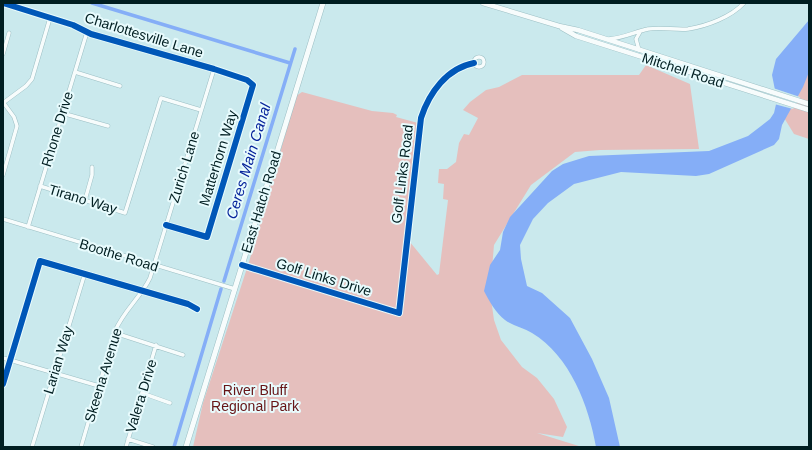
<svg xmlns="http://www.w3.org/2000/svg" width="812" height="450" font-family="Helvetica,sans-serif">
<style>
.green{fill:#e5bfbd}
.water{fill:#85aef7}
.pier{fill:#cae9ed}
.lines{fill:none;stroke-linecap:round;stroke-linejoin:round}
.canal{stroke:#85aef7;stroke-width:3.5}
.street-casing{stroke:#9cbfc4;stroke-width:4.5}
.secondary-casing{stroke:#9cbfc4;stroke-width:5.5}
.primary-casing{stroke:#9cbfc4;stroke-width:6}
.street{stroke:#f7fcfc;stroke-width:3.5}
.secondary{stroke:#f7fcfc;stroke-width:4.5}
.primary{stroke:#f7fcfc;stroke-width:5}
.cycleway-casing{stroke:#e8fbfd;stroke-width:8}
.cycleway{stroke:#0057b8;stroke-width:6}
.labels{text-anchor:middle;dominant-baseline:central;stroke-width:4;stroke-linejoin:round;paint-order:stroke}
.street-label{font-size:14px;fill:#001e21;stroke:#e8fbfd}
.park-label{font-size:14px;fill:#661416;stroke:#e8fbfd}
.water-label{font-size:15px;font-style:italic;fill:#07249b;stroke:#e8fbfd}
</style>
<rect width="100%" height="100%" fill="#cae9ed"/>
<!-- green -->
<path class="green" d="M809 62V139L794 134 775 103Z
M646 65 690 84 699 149 600 150 575 152 531 185 494 245 490 292 494 320 501 340 522 367 537 378 554 399 567 427 563 437 537 433 582 447H193L203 403 249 262 296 96 302 92 372 111 393 113 397 115 396 117 418 123 405 236 437 275 439 274 448 200 443 199 444 184 438 183 439 169H447L456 162 459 143 464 134 469 135 478 118 463 110 470 102 486 90 499 87 522 75H639Z"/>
<!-- water -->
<path class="water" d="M809 20V72L803 87 782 125 779 139 774 145 709 174 696 176 621 172 574 184 548 203 533 219 520 245 521 259 527 286 542 293 570 318 592 359 609 398 620 447H596C589 406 570 356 532 333 524 328 513 326 505 320 496 313 489 301 484 291L490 265 500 250 503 232 510 217 552 171 563 164 589 156 709 151 748 136 770 119 774 113 777 100 772 75 776 59Z"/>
<!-- pier -->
<path class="pier" d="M773 88 800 97 793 109 774 104Z"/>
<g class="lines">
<!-- canal -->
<path class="canal" d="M92 3 290 63
M224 281 295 49
M174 447 221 289"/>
<!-- street casing -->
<g class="street-casing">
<path id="street" d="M3 3 73 25 91 34 214 69 247 80 253 85 207 237 166 225
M609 39C623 38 634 32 648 29 661 27 675 30 688 29 707 26 731 17 744 3
M639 50 636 39 640 32
M3 54 9 33
M474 62a5 5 0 1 1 10 0a5 5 0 1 1-10 0Z
M75 72 120 86
M3 102 14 117 17 126 3 175
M3 103 26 86 32 79 50 18
M62 113 108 126
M40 186 125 213 161 98 201 110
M85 200 92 175V167
M3 219 235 289
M28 227 87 32
M242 265 399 313 421 118C429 93 447 68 474 63
M115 333 183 355
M3 358 99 386
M3 384 40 261 188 304 197 309
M142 393 170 403
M128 439 153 447
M32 447 85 273
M81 447 115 331C124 310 141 297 150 278L214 69
M126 447 156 345"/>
</g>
<!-- secondary casing -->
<g class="secondary-casing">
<path id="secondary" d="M483 3 559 26 578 30 809 104
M562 28 576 36 809 110"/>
</g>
<!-- primary casing -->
<g class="primary-casing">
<path id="primary" d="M186 447 323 3"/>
</g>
<!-- street -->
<use href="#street" class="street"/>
<!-- secondary -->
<use href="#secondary" class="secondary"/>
<!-- primary -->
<use href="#primary" class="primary"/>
<!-- cycleway casing -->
<g class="cycleway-casing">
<path id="cycleway" d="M3 3 73 25 91 34 214 69 247 80 253 85 207 237 166 225
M242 265 399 313 421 118C429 93 447 68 474 63
M3 384 40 261 188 304 197 309"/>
</g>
<!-- cycleway -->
<use href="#cycleway" class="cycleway"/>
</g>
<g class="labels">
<!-- street labels -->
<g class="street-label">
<text transform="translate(144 35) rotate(17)">Charlottesville Lane</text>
<text transform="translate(683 70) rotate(18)">Mitchell Road</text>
<text transform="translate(57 129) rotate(-73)">Rhone Drive</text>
<text transform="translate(218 158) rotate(-73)">Matterhorn Way</text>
<text transform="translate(184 167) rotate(-73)">Zurich Lane</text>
<text transform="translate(402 174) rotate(-83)">Golf Links Road</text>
<text transform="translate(83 199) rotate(17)">Tirano Way</text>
<text transform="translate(261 202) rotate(-73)">East Hatch Road</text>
<text transform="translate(119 255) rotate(17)">Boothe Road</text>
<text transform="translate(324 277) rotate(17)">Golf Links Drive</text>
<text transform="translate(58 360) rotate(-73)">Larian Way</text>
<text transform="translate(103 375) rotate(-73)">Skeena Avenue</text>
<text transform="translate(141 396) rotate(-73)">Valera Drive</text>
</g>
<!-- park labels -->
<g class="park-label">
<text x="255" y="390">River Bluff<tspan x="255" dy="16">Regional Park</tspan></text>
</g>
<!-- water labels -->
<g class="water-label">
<text transform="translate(248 161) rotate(-73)">Ceres Main Canal</text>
</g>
</g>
<!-- border -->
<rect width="812" height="450" fill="none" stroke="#001e21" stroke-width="8"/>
</svg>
